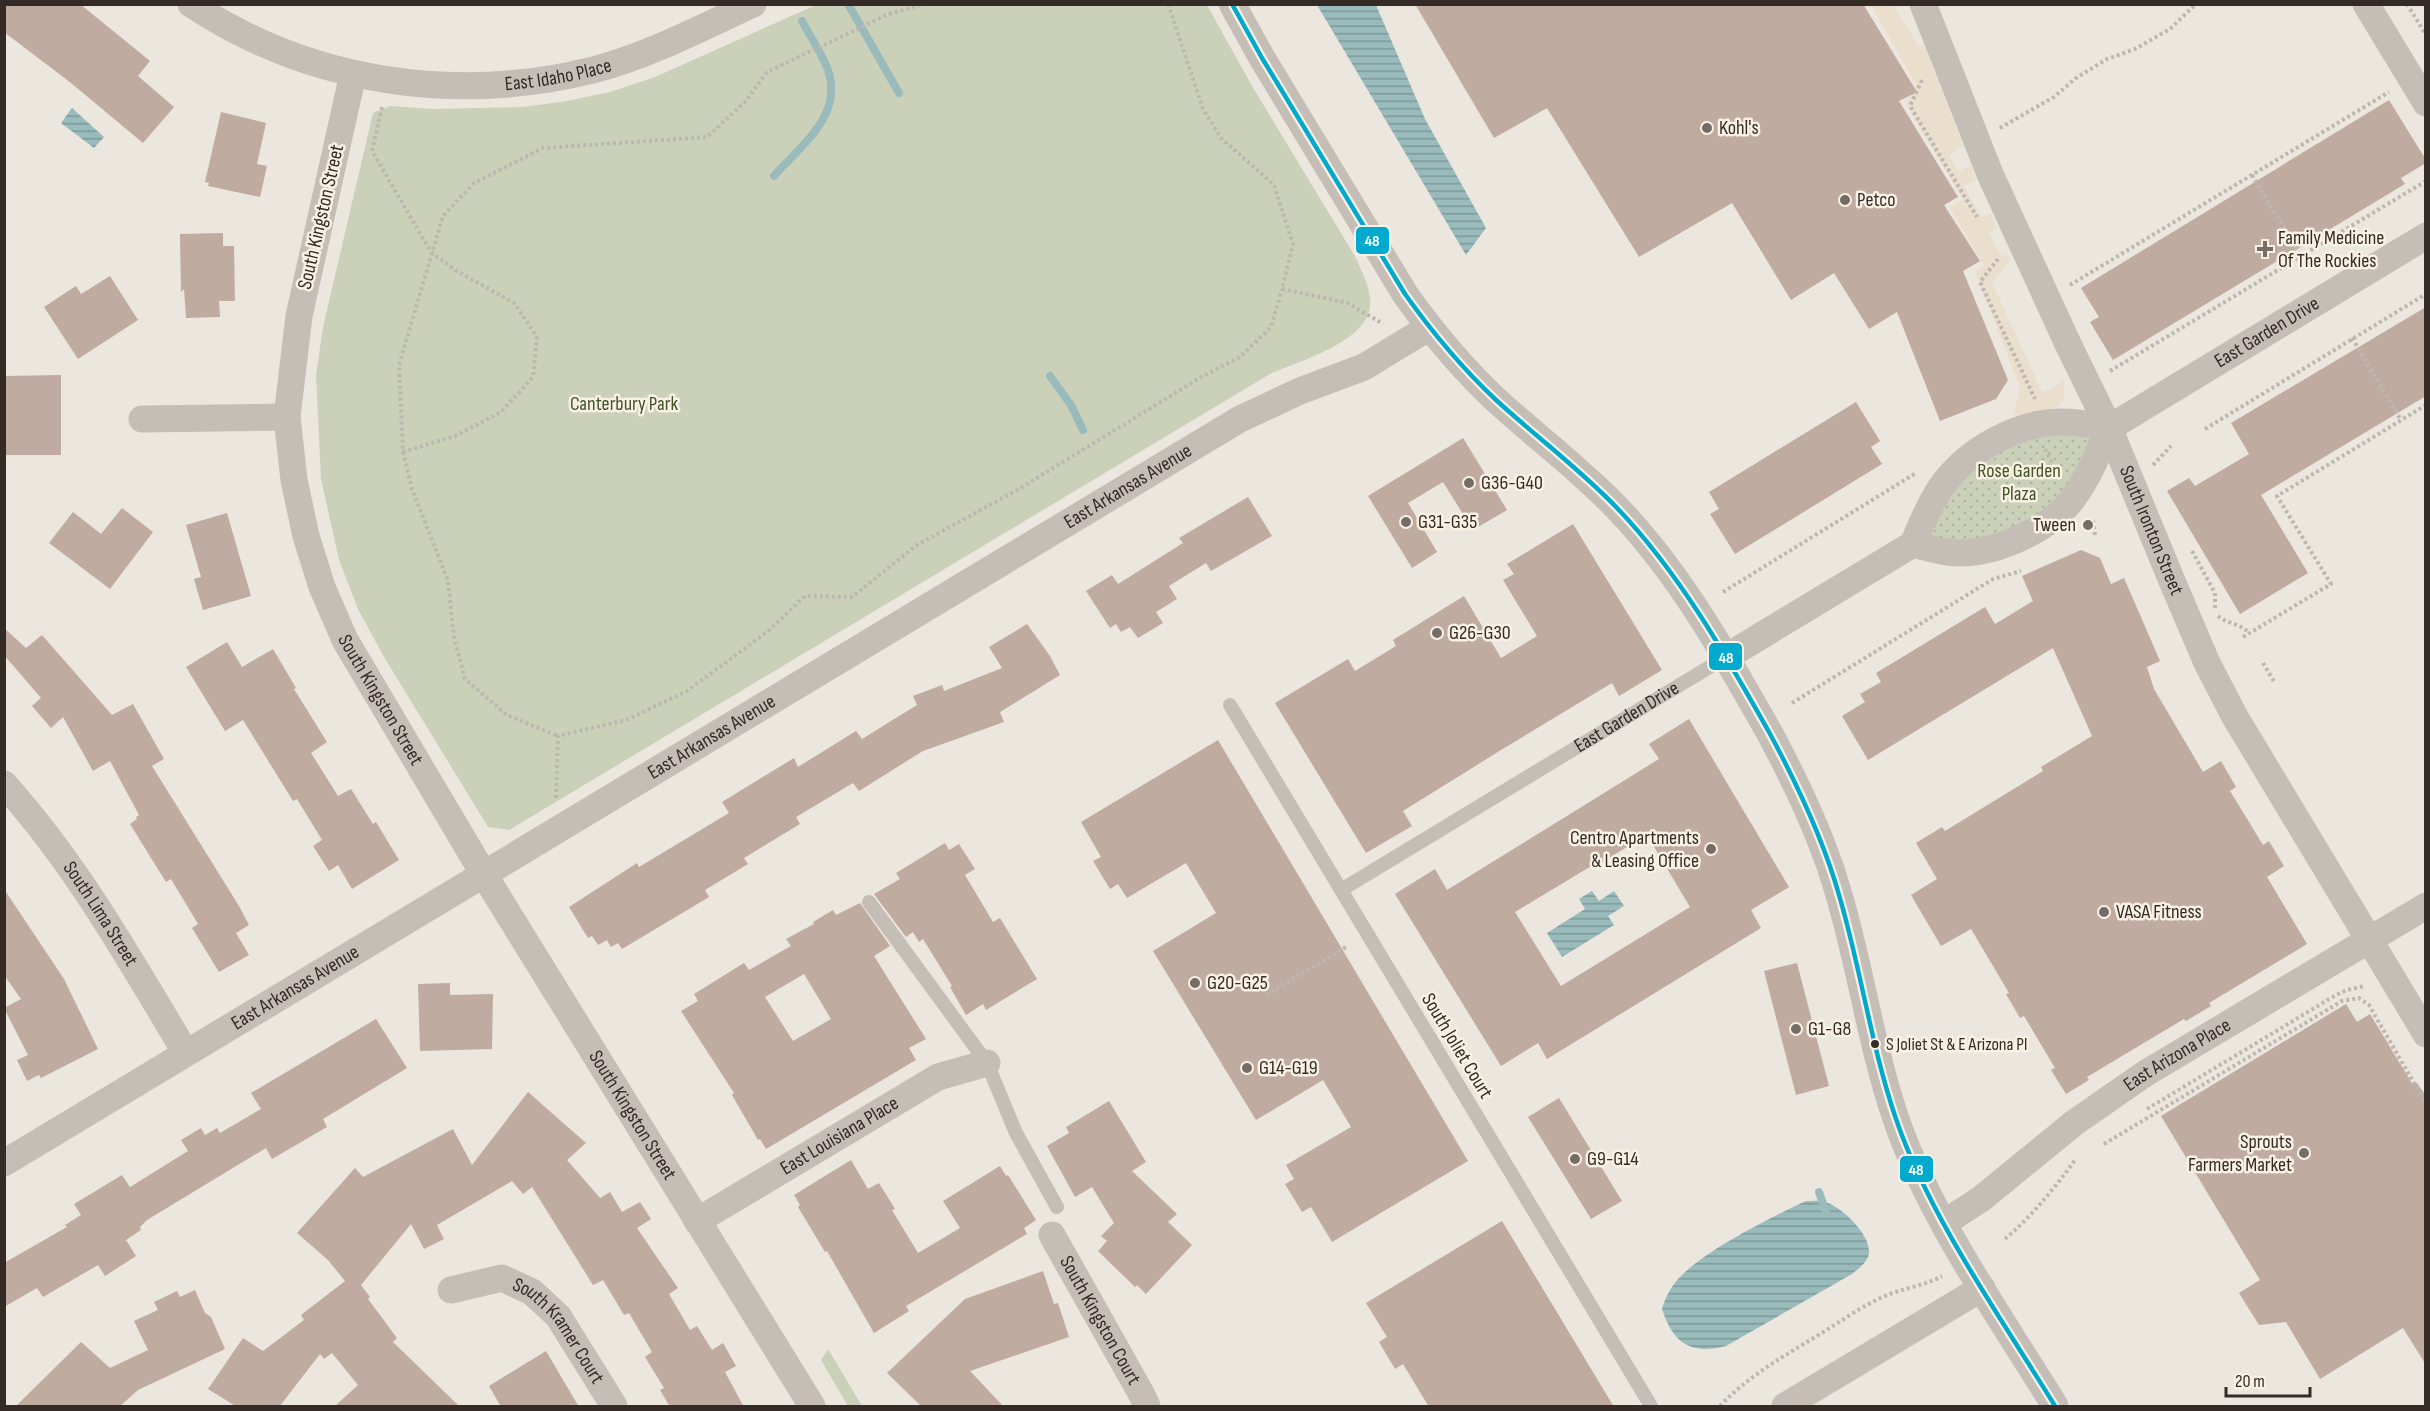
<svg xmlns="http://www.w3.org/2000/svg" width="2430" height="1411" font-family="'Sofia Sans Condensed',sans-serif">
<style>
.green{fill:#cbd1b8}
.garden{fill:url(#garden-dots)}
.plaza{fill:#eadfcd}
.water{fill:url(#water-rules)}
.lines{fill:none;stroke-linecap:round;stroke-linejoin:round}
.stream{stroke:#9abbbc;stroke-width:8}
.building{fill:#bfaba0;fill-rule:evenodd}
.path{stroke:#bdb7b0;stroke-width:4;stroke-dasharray:3 3;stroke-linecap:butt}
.service{stroke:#c4beb7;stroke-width:14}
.minor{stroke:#c4beb7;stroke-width:27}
.bus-1-casing{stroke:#f9f1e4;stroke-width:9}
.bus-1{stroke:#00a9ce;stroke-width:4.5}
.poi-dot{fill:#746c66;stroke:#f9f1e4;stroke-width:2}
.bus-dot{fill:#342b26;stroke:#f9f1e4;stroke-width:2}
.labels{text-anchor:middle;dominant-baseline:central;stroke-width:5;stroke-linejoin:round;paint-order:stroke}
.bus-label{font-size:18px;fill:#342b26;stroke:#f9f1e4;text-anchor:start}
.street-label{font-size:20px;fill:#342b26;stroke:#f9f1e4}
.poi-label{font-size:20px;fill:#342b26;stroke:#f9f1e4;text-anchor:start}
.park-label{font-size:20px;fill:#41532a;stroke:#f9f1e4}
.line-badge{stroke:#f9f1e4;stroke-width:2}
.badge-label{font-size:16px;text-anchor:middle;font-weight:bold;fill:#fff}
</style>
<defs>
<pattern id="garden-dots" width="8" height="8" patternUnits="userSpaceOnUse" patternTransform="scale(1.5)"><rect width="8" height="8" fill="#cbd1b8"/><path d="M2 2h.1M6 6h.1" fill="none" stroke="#afb49e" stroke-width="1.8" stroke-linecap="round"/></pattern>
<pattern id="water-rules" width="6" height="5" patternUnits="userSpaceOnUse" patternTransform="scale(1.5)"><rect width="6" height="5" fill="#9abbbc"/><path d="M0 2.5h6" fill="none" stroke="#7e9899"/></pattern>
</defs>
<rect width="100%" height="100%" fill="#ebe6de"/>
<!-- green -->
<path class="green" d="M818 4 1207 5 1252 86 1356 258C1362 273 1372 290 1370 307 1365 343 1299 361 1270 374L509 830 488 827 384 657 358 609 339 560 321 479 316 375 323 327 373 113 390 106 433 109 523 107 567 101 610 92 655 77Z
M828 1349 862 1406H848L821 1360Z"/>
<!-- garden -->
<path class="garden" d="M2109 428 2047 522 1937 550 1924 519 1999 439Z"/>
<!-- plaza -->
<path class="plaza" d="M1871 5H1893L1919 47 1924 45 1963 145 1949 155 1959 172 1971 165 1976 180 1964 186 1981 217 1991 213 1997 228 1989 232 2001 256 2006 254 2010 261 1992 282 2042 392 2057 386 2063 380 2065 395 2062 402 2053 409 2022 418 2014 414 2020 387 1975 271 1984 265 1950 208 1963 200 1906 104 1916 84Z"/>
<!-- water -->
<path class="water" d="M1317 5H1376L1425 119 1486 228 1466 255Z
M72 108 104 137 94 148 61 123Z
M1592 891 1599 901 1614 891 1624 906 1608 916 1614 925 1562 957 1547 933 1585 909 1579 899Z
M1806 1201C1812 1201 1819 1200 1825 1202 1841 1206 1871 1235 1869 1253 1868 1262 1859 1268 1852 1274L1726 1346C1690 1355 1673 1343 1662 1309 1666 1296 1671 1286 1681 1276 1708 1249 1770 1218 1806 1201Z"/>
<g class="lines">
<!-- stream -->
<path class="stream" d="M848 4 899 93
M774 176C799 147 844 116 828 70 822 53 810 37 802 21
M1050 376 1071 405 1083 430
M1819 1192 1826 1212"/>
</g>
<!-- building -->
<path class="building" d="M4 4H80L150 61 138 76 174 107 143 143 71 83 4 32Z
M1415 4H1863L1917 92 1899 101 1958 197 1944 205 1980 261 1963 271 2008 380 1996 399 1940 421 1897 312 1869 329 1834 273 1791 300 1732 203 1639 257 1547 108 1494 138Z
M2389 100 2426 160V163L2401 178 2405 184 2113 360 2090 322 2099 317 2081 288Z
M221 112 266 123 257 164 267 166 260 197 208 186 209 183 205 182Z
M223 233V246H234L235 301H219L220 317 186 318 184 289 181 292 180 234Z
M110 276 138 320 78 359 44 307 76 286 81 294Z
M2426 307V396L2261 495 2308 573 2240 614 2167 491 2189 478 2195 486 2249 454 2231 423Z
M61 375V455H4V376Z
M1856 402 1880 441 1871 447 1882 464 1735 554 1710 514 1719 509 1709 492Z
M1463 438 1507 510 1473 530 1443 482 1408 503 1437 552 1412 568 1368 496Z
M1248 497 1272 536 1211 571 1206 563 1169 586 1177 599 1156 612 1163 623 1138 638 1130 627 1121 632 1116 624 1110 628 1086 591 1112 575 1118 584 1183 543 1179 538Z
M122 508 153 532 110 589 49 543 73 512 101 534Z
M227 513 251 596 203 610 194 579 201 577 186 525Z
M1573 524 1662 670 1619 696 1612 683 1501 750 1403 811 1412 826 1366 853 1275 703 1348 659 1355 671 1396 646 1393 640 1464 596 1501 658 1537 636 1503 580 1514 574 1507 564Z
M2081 550 2100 558 2111 584 2124 578 2160 661 2147 667 2154 689 2203 772 2221 761 2236 787 2230 791 2263 845 2269 841 2284 866 2267 877 2307 944 2209 1003 2211 1006 2186 1021 2184 1019 2087 1077 2089 1080 2066 1094 2051 1070 2055 1068 2024 1016 2020 1018 2006 994 2009 993 1971 929 1941 946 1911 895 1937 879 1916 843 1942 827 1945 831 2043 771 2041 767 2092 736 2053 648 1868 760 1842 716 1865 702 1860 694 1881 682 1876 673 1985 607 1995 624 2033 601 2022 576Z
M1027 624 1050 656 1060 675 1000 712 1004 722 923 751 859 791 853 783 796 817 800 824 744 858 748 864 705 890 709 897 622 949 618 943 611 947 607 940 598 945 592 936 588 938 569 907 637 863 639 867 729 813 722 802 794 758 798 767 856 731 862 739 917 705 913 696 942 685 944 691 1002 668 989 647Z
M4 628 26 648 42 635 112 715 133 704 164 759 152 766 239 906 249 925 236 933 249 955 219 972 192 928 198 924 171 879 166 882 130 824 137 819 136 817 139 815 110 761 93 771 63 717 51 728 32 706 41 698 4 655Z
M227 642 242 667 273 649 296 688 294 689 327 742 311 753 338 796 351 789 373 824 376 822 399 860 352 889 338 865 329 871 313 846 322 840 297 799 293 801 243 720 225 731 186 667Z
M1689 719 1789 887 1751 910 1761 928 1547 1059 1538 1043 1501 1066 1395 894 1435 869 1447 890 1659 759 1649 744ZM1647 835 1690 907 1561 986 1515 912 1598 862 1599 864Z
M1218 740 1468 1161 1332 1242 1311 1207 1302 1212 1285 1184 1294 1179 1286 1165 1351 1127 1323 1080 1256 1120 1153 951 1216 913 1186 863 1127 898 1118 884 1110 889 1093 861 1101 857 1081 822Z
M945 843 949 850 959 844 975 869 965 875 993 922 1000 918 1037 979 986 1010 983 1004 966 1015 950 987 952 986 923 939 919 942 913 932 906 937 874 894 900 879 896 873Z
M4 889 64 979 98 1049 41 1078 39 1075 27 1081 17 1060 28 1055 4 1008 21 999 4 975Z
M860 903 890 946 874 956 926 1039 909 1048 916 1060 766 1149 760 1139 758 1140 732 1095 734 1093 681 1011 698 1001 694 994 744 963 749 970 791 946 786 939 814 924 813 922 833 910 836 915ZM804 974 831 1019 793 1041 765 997Z
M1797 963 1829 1086 1796 1095 1764 971Z
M450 983V995L493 994 492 1049 420 1051 418 984Z
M2346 1004 2357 1022 2370 1014 2413 1085 2417 1083 2426 1096V1365L2403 1328 2320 1379 2286 1322 2259 1325 2239 1293 2260 1280 2161 1116Z
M376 1019 407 1068 323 1119 327 1127 272 1159 266 1148 147 1220 140 1227 141 1230 126 1240 136 1256 105 1276 98 1265 43 1297 37 1288 4 1307V1263L67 1227 65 1225 81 1215 74 1204 122 1175 130 1187 188 1151 181 1140 201 1128 205 1135 217 1128 220 1133 261 1109 251 1093Z
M528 1092 586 1143 567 1160 600 1198 610 1192 622 1212 640 1202 651 1219 637 1228 678 1288 669 1294 690 1330 697 1326 712 1350 723 1343 736 1366 725 1372 744 1407H670L660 1390 664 1388 645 1357 652 1352 629 1313 624 1315 603 1280 593 1285 532 1187 523 1194 512 1181 437 1225 444 1239 424 1249 411 1224 361 1285 370 1297 368 1299 397 1338 393 1342 460 1407H334L358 1385 332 1353 324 1359 320 1354 279 1407H237L208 1389 243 1338 263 1351 304 1320 301 1315 345 1281 328 1260 297 1233 355 1168 363 1177 453 1129 472 1165Z
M1559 1098 1622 1201 1591 1219 1528 1117Z
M1109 1101 1146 1162 1132 1171 1177 1214 1168 1222 1192 1245 1146 1294 1137 1285 1135 1287 1098 1251 1107 1241 1101 1236 1114 1223 1092 1187 1075 1197 1047 1146 1069 1133 1066 1127Z
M851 1160 868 1189 879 1183 895 1209 892 1210 918 1253 960 1228 943 1201 1000 1166 1006 1176 1008 1175 1036 1220 1024 1228 1027 1234 906 1306 909 1311 874 1333 827 1251 825 1252 798 1207 800 1205 794 1195Z
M1502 1221 1614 1407H1429L1403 1364 1395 1369 1379 1342 1387 1337 1366 1303Z
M1043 1271 1054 1304 1058 1303 1069 1337 970 1371 1004 1407H922L887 1373 965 1299Z
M195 1290 205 1313 211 1317 225 1349 138 1390 119 1407H15L81 1342 110 1368 148 1350 134 1321 158 1310 154 1302 177 1291 180 1297Z
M546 1351 579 1407H501L489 1386Z"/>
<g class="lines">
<!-- path -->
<path class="path" d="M1168 4 1203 109 1221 138 1274 185 1293 244 1282 289 1348 303 1383 324
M2407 4 2426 35
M1922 80 1910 106 1977 217
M382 107 372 151 431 252 455 270 514 303 537 337 533 377 501 412 455 436 403 452 399 365 443 216 474 183 543 148 707 137 745 102 767 72 889 14 923 4
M2000 128 2054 97 2076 78 2107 59 2135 49 2170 29 2196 4
M2252 175 2301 256
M1998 259 1980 282 2035 399
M2070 285 2389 92
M2352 338 2401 420
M2110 371 2426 181
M2205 429 2426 294
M2045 449 2057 472
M403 452 412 489 448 581 454 637 465 679 507 715 558 736
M2153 465 2171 446
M2095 535 2093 522 2095 518
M2192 551 2215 593V609
M1723 592 1916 473
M2218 616C2227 624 2240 623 2249 633
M2243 637 2331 584 2277 496 2426 405
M2263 663 2275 683
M1792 703 1993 579 2021 571
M556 798 558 736 626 720 687 691 767 632 805 596 852 597 917 545 1019 489 1203 376 1240 357 1271 327 1282 289
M1266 995 1346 947
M2147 1109 2336 995 2347 990 2365 986
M2104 1144 2342 1001 2359 998 2369 1005 2426 1104
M2005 1239C2032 1216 2054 1189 2075 1160
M1720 1406C1750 1374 1788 1354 1825 1331 1844 1319 1864 1305 1885 1296 1904 1288 1924 1286 1942 1276"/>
<!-- service -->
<g class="service">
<path d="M1230 705 1651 1406"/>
<path id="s1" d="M1341 890 1726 657"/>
<path d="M869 902 987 1063 1016 1133 1057 1207"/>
</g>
<!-- minor -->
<g class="minor">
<path id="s2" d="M191 4C310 83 456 104 593 70 648 56 701 28 753 4"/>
<path d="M1232 4 1262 58 1405 294C1432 332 1461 367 1495 399 1535 436 1580 469 1618 509 1680 574 1725 654 1769 732 1797 784 1823 838 1839 895 1861 969 1871 1046 1896 1119 1930 1218 2000 1316 2055 1406"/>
<path id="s3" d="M1923 4 1990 174 2068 344 2109 428 2172 581 2207 663 2235 717 2426 1034"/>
<path d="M2366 4 2426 103"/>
<path id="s4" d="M353 74 299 316 287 417 294 480 306 536 322 587 345 640 483 873 812 1406"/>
<path d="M142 419 287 417"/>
<path id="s5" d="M1913 544C1928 548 1943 553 1959 553 1998 553 2054 528 2076 494 2090 474 2099 451 2109 428L2426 236"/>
<path d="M1726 657 1913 544C1922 523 1931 501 1944 483 1970 449 2017 423 2059 422 2076 421 2092 425 2109 428"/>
<path id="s6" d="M4 784C77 865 130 960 186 1053"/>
<path id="s7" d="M4 1163 1240 419 1300 391 1364 367 1428 328"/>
<path id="s8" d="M697 1221 938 1077 987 1063"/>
<path id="s9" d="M1944 1223 1981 1199 2074 1123 2146 1073 2426 906"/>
<path id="s10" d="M1052 1235 1142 1395 1147 1406"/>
<path id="s11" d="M451 1290 502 1278 532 1292 558 1316 614 1406"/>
<path d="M1785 1406 1982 1288"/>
</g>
<!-- bus-1 casing -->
<g class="bus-1-casing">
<path id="bus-1" d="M1232 4 1262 58 1405 294C1432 332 1461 367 1495 399 1535 436 1580 469 1618 509 1680 574 1725 654 1769 732 1797 784 1823 838 1839 895 1861 969 1871 1046 1896 1119 1930 1218 2000 1316 2055 1406"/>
</g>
<!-- bus-1 -->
<use href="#bus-1" class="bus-1"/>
</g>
<!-- markers -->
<g class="poi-dot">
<circle cx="1707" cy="128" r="6"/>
<circle cx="1845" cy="200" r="6"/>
<path d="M2262 240h6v6h6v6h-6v6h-6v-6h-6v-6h6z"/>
<circle cx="1469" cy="483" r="6"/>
<circle cx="1406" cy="522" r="6"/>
<circle cx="2088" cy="525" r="6"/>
<circle cx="1437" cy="633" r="6"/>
<circle cx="1711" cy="849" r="6"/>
<circle cx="2104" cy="912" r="6"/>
<circle cx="1195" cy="983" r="6"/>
<circle cx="1796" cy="1029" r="6"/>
<circle cx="1247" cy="1068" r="6"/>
<circle cx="2304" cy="1153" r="6"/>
<circle cx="1575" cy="1159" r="6"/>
</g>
<circle class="bus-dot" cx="1875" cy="1044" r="5"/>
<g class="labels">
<!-- bus labels -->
<g class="bus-label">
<text x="1886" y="1044">S Joliet St &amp; E Arizona Pl</text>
</g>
<!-- street labels -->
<g class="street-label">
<text stroke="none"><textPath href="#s2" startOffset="384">East Idaho Place</textPath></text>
<text transform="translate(321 217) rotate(-77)">South Kingston Street</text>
<text stroke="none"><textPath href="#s5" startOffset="441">East Garden Drive</textPath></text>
<text stroke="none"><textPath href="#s7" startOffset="1312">East Arkansas Avenue</textPath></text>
<text stroke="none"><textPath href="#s3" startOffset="574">South Ironton Street</textPath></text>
<text stroke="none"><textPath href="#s4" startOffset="651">South Kingston Street</textPath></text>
<text stroke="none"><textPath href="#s1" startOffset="334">East Garden Drive</textPath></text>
<text stroke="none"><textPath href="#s7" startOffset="826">East Arkansas Avenue</textPath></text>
<text stroke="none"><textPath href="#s6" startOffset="162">South Lima Street</textPath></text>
<text stroke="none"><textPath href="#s7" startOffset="340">East Arkansas Avenue</textPath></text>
<text transform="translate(1457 1046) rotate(59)">South Joliet Court</text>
<text stroke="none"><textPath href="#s9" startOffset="288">East Arizona Place</textPath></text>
<text stroke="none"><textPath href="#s4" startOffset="1137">South Kingston Street</textPath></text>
<text stroke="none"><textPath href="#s8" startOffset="166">East Louisiana Place</textPath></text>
<text stroke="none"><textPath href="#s10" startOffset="98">South Kingston Court</textPath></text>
<text stroke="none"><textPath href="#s11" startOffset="132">South Kramer Court</textPath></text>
</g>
<!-- poi labels -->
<g class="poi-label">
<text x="1719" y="128">Kohl's</text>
<text x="1857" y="200">Petco</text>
<text x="2278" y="238">Family Medicine<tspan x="2278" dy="23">Of The Rockies</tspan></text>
<text x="1481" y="483">G36-G40</text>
<text x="1418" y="522">G31-G35</text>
<text x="2076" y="525" text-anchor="end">Tween</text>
<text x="1449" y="633">G26-G30</text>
<text x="1699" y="838" text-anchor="end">Centro Apartments<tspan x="1699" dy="23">&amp; Leasing Office</tspan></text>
<text x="2116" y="912">VASA Fitness</text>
<text x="1207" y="983">G20-G25</text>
<text x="1808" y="1029">G1-G8</text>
<text x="1259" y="1068">G14-G19</text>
<text x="2292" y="1142" text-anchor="end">Sprouts<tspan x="2292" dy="23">Farmers Market</tspan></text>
<text x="1587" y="1159">G9-G14</text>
</g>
<!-- park labels -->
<g class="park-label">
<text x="624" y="404">Canterbury Park</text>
<text x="2019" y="471">Rose Garden<tspan x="2019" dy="23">Plaza</tspan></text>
</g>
</g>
<g class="line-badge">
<rect x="1355" y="226" width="35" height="29" rx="6" fill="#00a9ce"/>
<rect x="1708" y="642" width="35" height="29" rx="6" fill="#00a9ce"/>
<rect x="1899" y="1155" width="35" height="28" rx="6" fill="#00a9ce"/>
</g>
<g class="badge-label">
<text x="1372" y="246">48</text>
<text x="1726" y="663">48</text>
<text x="1916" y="1175">48</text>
</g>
<!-- border -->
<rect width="2430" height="1411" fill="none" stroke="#342b26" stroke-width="12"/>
<!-- scale -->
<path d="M2226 1387v9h84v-9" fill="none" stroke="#342b26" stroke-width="3"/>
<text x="2235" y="1387" font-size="18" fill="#342b26" stroke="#f9f1e4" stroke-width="4.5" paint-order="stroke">20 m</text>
</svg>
